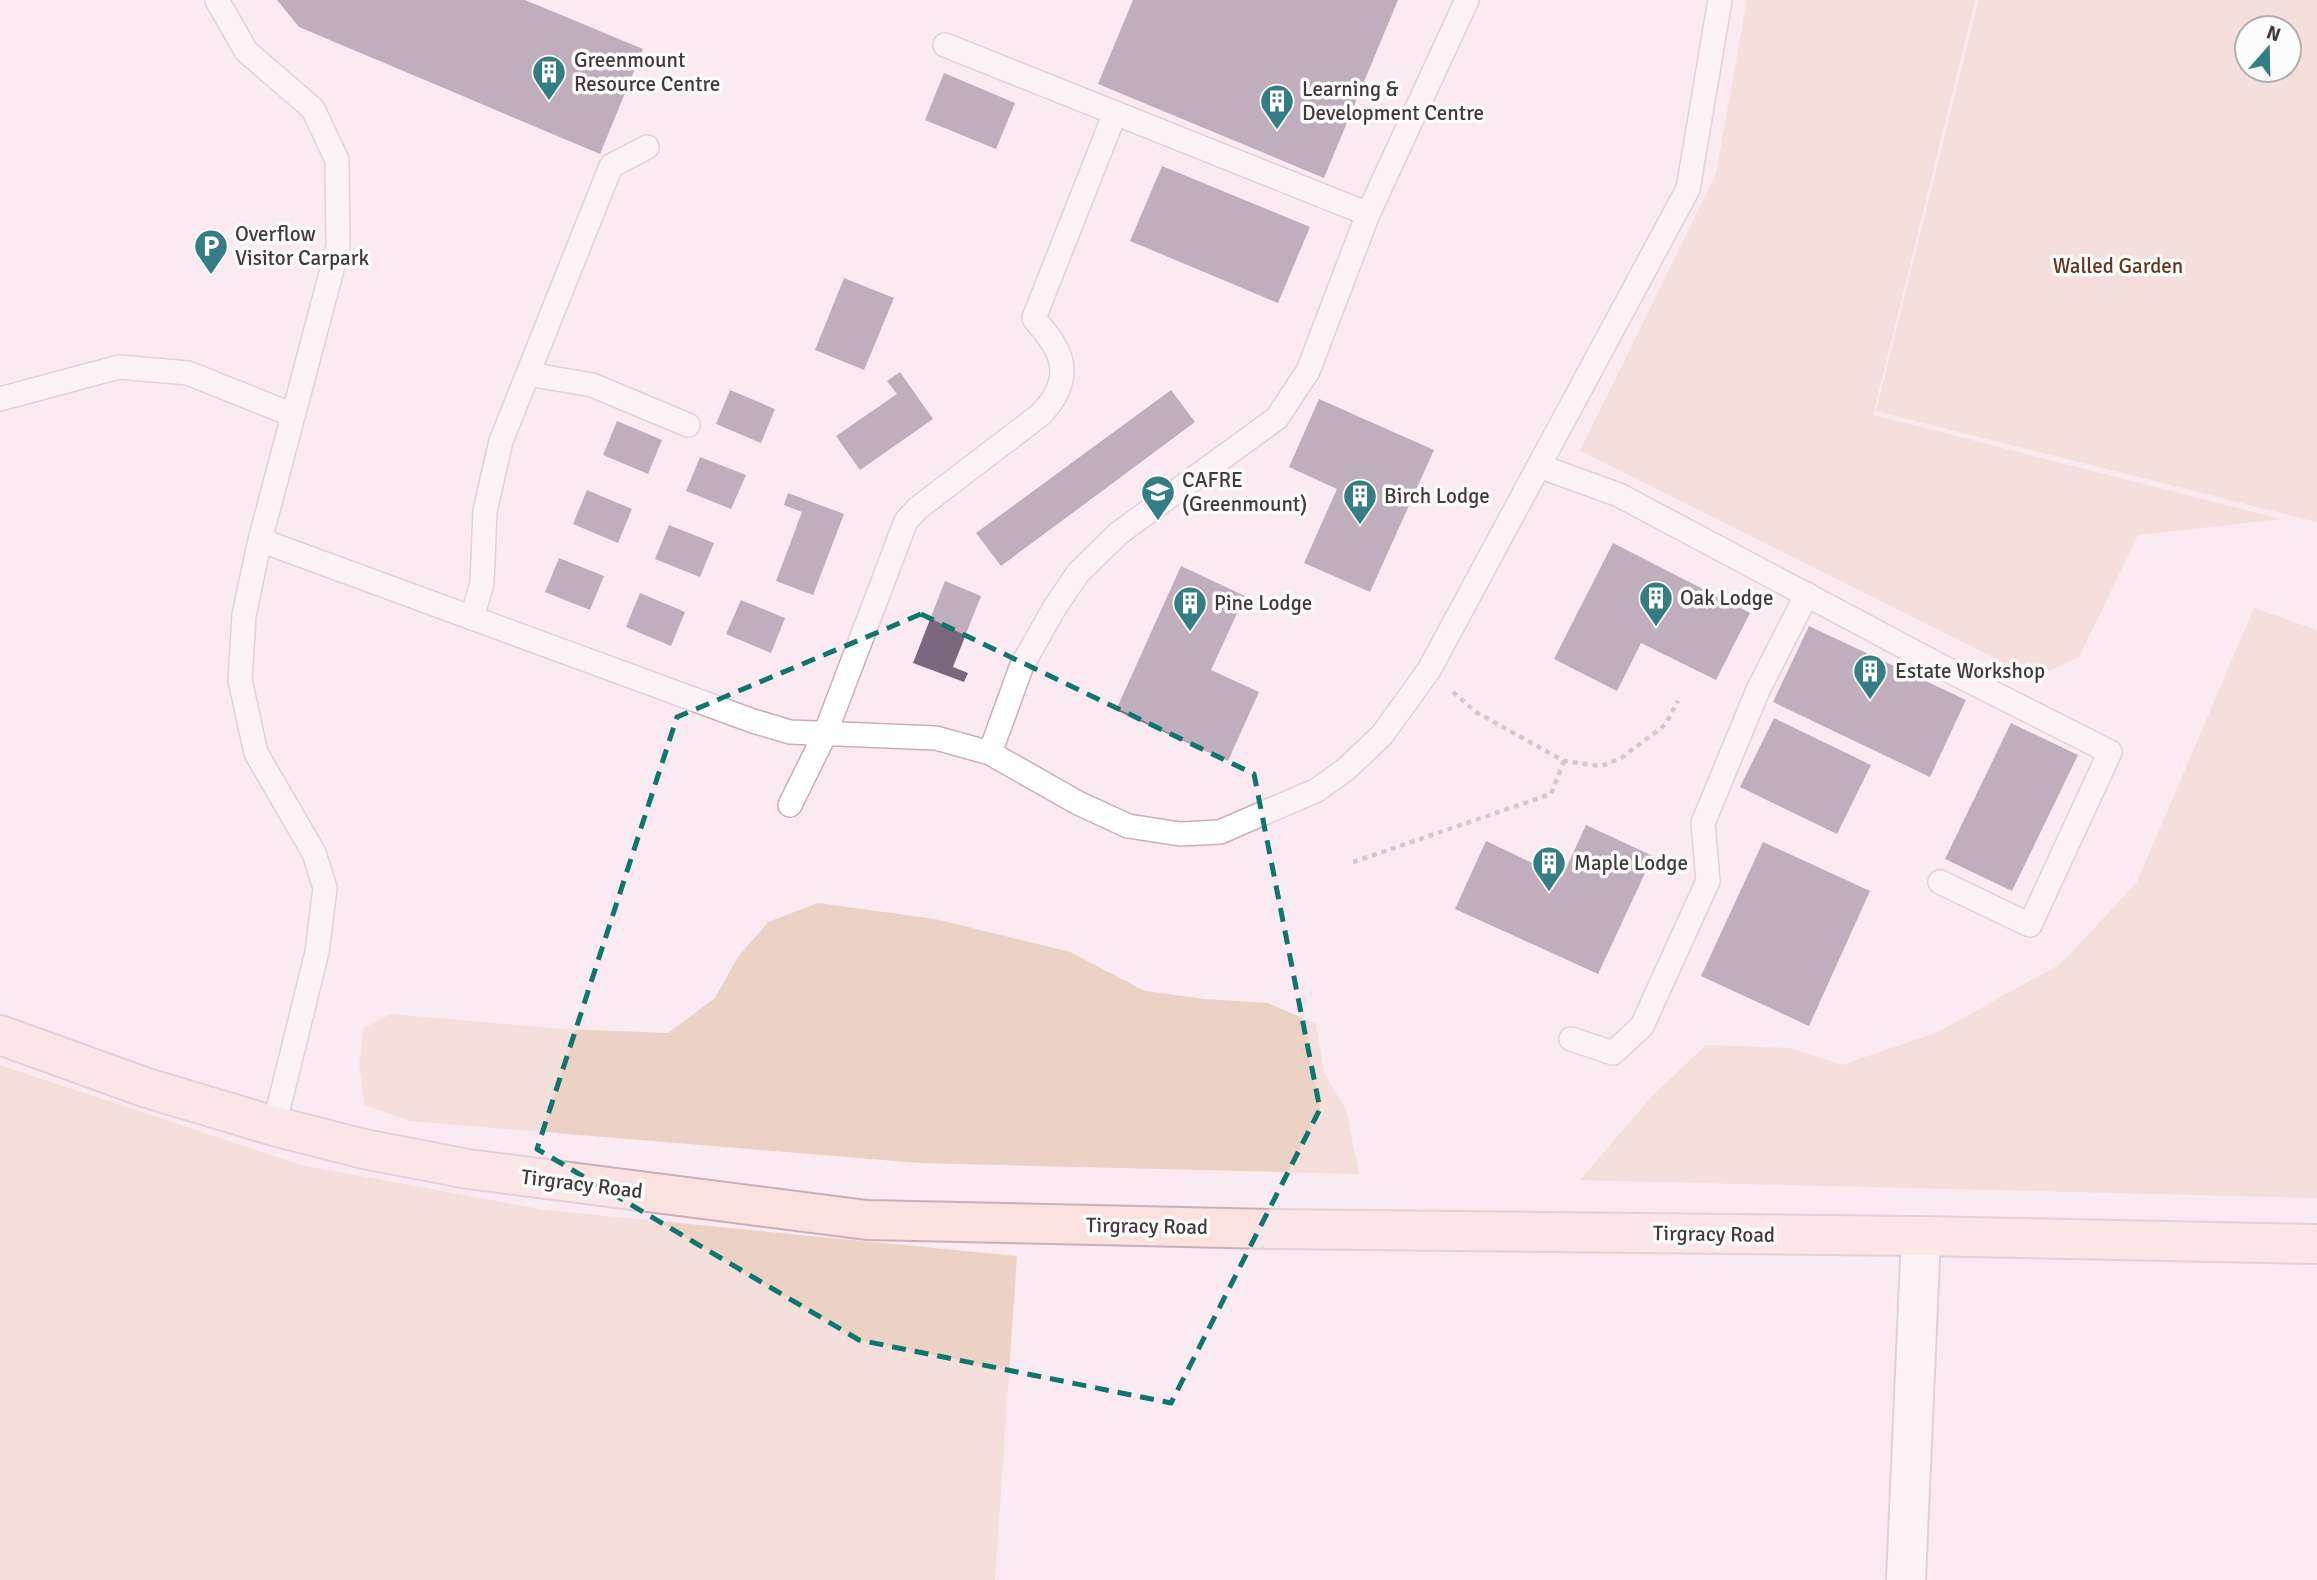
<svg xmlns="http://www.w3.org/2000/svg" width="2317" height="1580" font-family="Signika,sans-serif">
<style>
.green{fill:#ebd2c4;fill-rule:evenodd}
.building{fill:#7b677d}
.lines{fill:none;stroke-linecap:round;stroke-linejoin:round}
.lane-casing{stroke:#caafba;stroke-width:26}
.street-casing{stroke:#caafba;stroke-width:42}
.secondary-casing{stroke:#caafba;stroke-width:42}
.path{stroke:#ac9ea3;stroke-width:4.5;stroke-dasharray:5 5;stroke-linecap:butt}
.lane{stroke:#fff;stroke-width:23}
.street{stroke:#fff;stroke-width:38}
.secondary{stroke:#fbe2e1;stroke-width:38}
.marked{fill:none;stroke:#0f766e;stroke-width:5;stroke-dasharray:14 9;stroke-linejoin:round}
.labels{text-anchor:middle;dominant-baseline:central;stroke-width:7;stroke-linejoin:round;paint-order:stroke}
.poi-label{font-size:21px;fill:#44393d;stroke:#fcfcfc;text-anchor:start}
.park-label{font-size:21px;fill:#62371c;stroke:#fcfcfc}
.street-label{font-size:21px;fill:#44393d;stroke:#fcfcfc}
</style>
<rect width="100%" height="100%" fill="#fbeaf1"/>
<!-- green -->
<path class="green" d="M1747 0H1975L1873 415 2281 519 2138 535 2079 657 2034 678 1580 451 1716 174Z
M1979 0H2317V522L1876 411ZM2247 28H2289V70H2247Z
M2254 608 2317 630V1198L1580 1180 1653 1095 1706 1045 1790 1048 1842 1065 1938 1032 2062 963 2137 882Z
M818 903 935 919 1070 952 1145 991 1205 999 1268 1003 1316 1024 1324 1073 1346 1110 1359 1174 919 1163 410 1121 365 1105 359 1064 364 1028 391 1014 563 1029 668 1033 715 998 738 957 768 922Z
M0 1065 301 1165 545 1210 1017 1256 995 1580H0Z"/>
<!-- building -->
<path class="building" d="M277 0H525L643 49 600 154 299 27Z
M1133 0H1398L1324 178 1098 84Z
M944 73 1015 103 996 149 925 120Z
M1162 166 1310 227 1278 303 1130 241Z
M844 278 894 298 864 370 815 350Z
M900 372 933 419 860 470 836 436 897 394 887 381Z
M730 390 775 409 761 443 716 424Z
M1171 390 1195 422 1001 566 976 533Z
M1319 399 1434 450 1370 592 1304 563 1337 489 1289 467Z
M617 421 662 440 648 474 603 455Z
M700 457 746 475 731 509 686 491Z
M587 490 632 509 618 543 573 524Z
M788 493 844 514 813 595 776 581 802 512 784 505Z
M669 525 714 543 700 577 655 559Z
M1613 543 1750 613 1716 680 1641 643 1617 691 1554 659Z
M559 558 604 576 590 610 545 592Z
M1181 566 1245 596 1211 670 1259 692 1228 761 1116 710Z
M945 581 981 596 953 667 968 673 964 682 913 663Z
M640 593 685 612 671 646 626 627Z
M741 600 785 618 771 653 726 634Z
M1809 626 1966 700 1930 777 1773 702Z
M1774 718 1871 765 1837 834 1740 787Z
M2011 723 2078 755 2012 891 1945 859Z
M1586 825 1653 856 1598 974 1455 909 1486 841 1562 877Z
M1763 842 1870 891 1809 1026 1701 976Z"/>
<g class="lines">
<!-- lane casing -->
<g class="lane-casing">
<path id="lane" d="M217 0 246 51 313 109 337 160 338 247 260 540 244 615 240 680 256 753 314 853 325 888 317 952 274 1126
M945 45 1368 214
M528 374 592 385 688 425
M0 399 119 367 188 373 293 415
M1539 466 1619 495 1948 670 2110 752 2030 925 1940 882
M260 540 753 721 790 732 936 738 990 753 1078 803 1128 826 1180 834 1220 832 1317 790 1345 770 1382 735 1429 670 1688 189 1720 0
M472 618 482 583 485 511 501 441 611 166 647 147
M990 753 1022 665 1055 607 1078 573 1119 533 1277 418 1308 371 1368 214 1467 0
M790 805 825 734 906 521 918 508 1040 415C1060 395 1070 370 1054 345 1049 335 1040 327 1034 318L1115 113
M1571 1039 1613 1053 1642 1026 1708 881 1703 823 1758 690 1807 594"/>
</g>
<!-- street casing -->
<g class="street-casing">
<path id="street" d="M1906 1580 1921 1236"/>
</g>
<!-- secondary casing -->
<g class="secondary-casing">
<path id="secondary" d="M0 1035 147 1088 274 1126 364 1149 468 1169 867 1220 1274 1229 1921 1236 2317 1244"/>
</g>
<!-- path -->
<path class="path" d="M1453 692 1476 712 1564 761 1601 766 1621 758 1665 725 1678 701
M1353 862 1551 794 1564 761"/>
<!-- lane -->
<use href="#lane" class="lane"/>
<!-- street -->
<use href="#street" class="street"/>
<!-- secondary -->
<use href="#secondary" class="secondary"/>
</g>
<!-- marked area -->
<path d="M0 0H2317V1580H0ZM921 614 1254 774 1320 1109 1171 1403 859 1340 537 1149 677 717Z" fill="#fbeaf1" fill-opacity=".55" fill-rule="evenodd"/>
<path class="marked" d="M921 614 1254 774 1320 1109 1171 1403 859 1340 537 1149 677 717Z"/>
<!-- icons -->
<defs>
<g id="building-pin" transform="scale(1.75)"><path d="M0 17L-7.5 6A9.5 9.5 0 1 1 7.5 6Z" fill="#347d84" stroke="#fcfcfc"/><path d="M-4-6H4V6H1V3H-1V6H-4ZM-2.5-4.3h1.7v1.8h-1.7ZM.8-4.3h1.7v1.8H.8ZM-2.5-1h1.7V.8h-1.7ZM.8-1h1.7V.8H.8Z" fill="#fff"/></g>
<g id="parking-pin" transform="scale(1.75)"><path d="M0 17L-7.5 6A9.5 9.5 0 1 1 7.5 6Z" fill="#347d84" stroke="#fcfcfc"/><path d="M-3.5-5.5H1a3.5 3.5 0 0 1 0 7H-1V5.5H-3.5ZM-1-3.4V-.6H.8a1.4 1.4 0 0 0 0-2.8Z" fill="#fff"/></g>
<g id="university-pin" transform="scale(1.75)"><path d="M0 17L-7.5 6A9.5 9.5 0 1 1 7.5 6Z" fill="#347d84" stroke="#fcfcfc"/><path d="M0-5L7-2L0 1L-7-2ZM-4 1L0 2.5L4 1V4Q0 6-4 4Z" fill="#fff"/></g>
</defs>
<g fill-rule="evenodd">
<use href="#building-pin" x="549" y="72"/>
<use href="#building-pin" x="1277" y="101"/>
<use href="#parking-pin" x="211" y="246"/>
<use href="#university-pin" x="1158" y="492"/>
<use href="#building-pin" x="1360" y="496"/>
<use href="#building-pin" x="1656" y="598"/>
<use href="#building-pin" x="1190" y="603"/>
<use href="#building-pin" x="1870" y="671"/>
<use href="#building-pin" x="1549" y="863"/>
</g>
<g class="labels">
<!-- poi labels -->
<g class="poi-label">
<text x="574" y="60">Greenmount<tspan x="574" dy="24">Resource Centre</tspan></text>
<text x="1302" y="89">Learning &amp;<tspan x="1302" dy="24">Development Centre</tspan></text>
<text x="235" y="234">Overflow<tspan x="235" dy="24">Visitor Carpark</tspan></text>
<text x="1182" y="480">CAFRE<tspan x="1182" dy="24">(Greenmount)</tspan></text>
<text x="1384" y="496">Birch Lodge</text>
<text x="1680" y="598">Oak Lodge</text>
<text x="1214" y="603">Pine Lodge</text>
<text x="1895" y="671">Estate Workshop</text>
<text x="1574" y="863">Maple Lodge</text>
</g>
<!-- park labels -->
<g class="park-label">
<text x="2118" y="266">Walled Garden</text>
</g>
<!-- street labels -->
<g class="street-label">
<text transform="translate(582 1184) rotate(7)">Tirgracy Road</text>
<text transform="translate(1147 1226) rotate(1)">Tirgracy Road</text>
<text transform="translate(1714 1234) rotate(1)">Tirgracy Road</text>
</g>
</g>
<!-- north arrow -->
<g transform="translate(2268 49) rotate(20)"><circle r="33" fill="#fcfcfc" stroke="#b2aeb0" stroke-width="2"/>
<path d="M0-5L12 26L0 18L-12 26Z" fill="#347d84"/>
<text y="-10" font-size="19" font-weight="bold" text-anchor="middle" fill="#44393d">N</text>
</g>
</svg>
